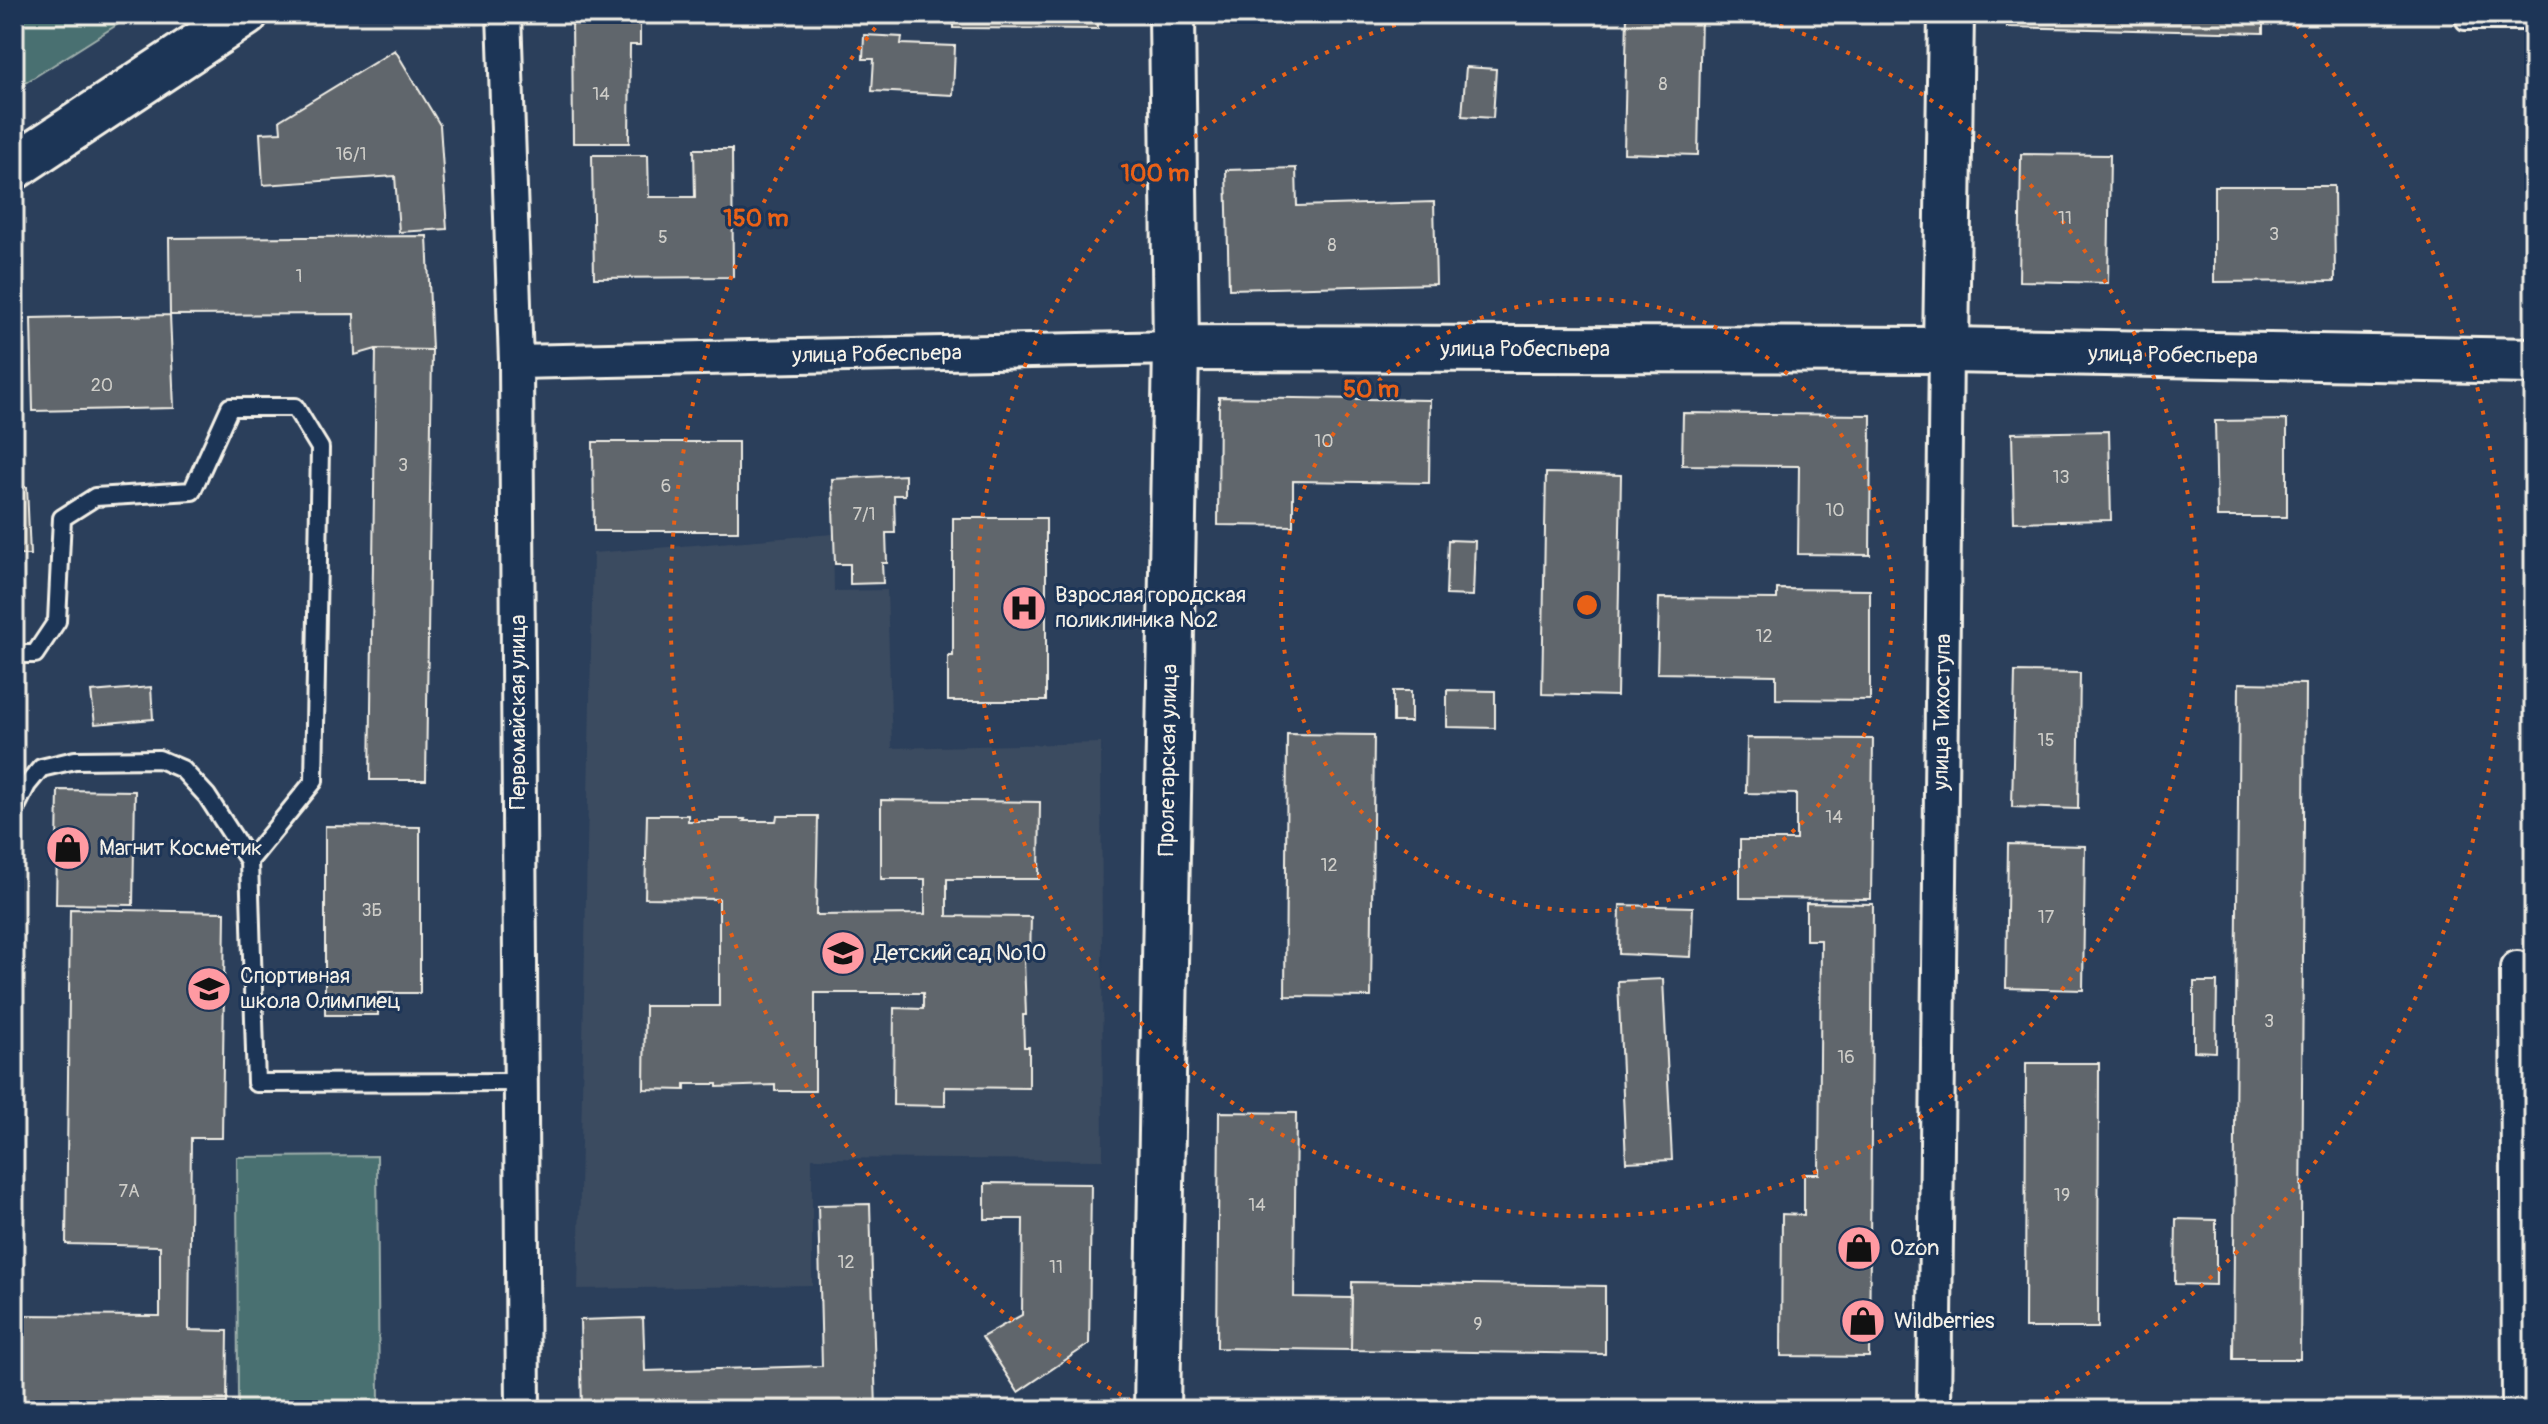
<svg xmlns="http://www.w3.org/2000/svg" width="2548" height="1424" font-family="Pangolin,sans-serif">
<style>
.built{fill:#3b4b60}
.green{fill:#4a6f71;stroke:#9fb0ac;stroke-width:2}
.building{fill:#61666c;stroke:#f4f1e8;stroke-width:2}
.lines{fill:none;stroke-linecap:round;stroke-linejoin:round}
.lane-casing{stroke:#f4f1e8;stroke-width:22}
.street-casing{stroke:#f4f1e8;stroke-width:38}
.secondary-casing{stroke:#f4f1e8;stroke-width:50}
.primary-casing{stroke:#f4f1e8;stroke-width:50}
.highway-casing{stroke:#f4f1e8;stroke-width:50}
.lane{stroke:#1d3557;stroke-width:16}
.street{stroke:#1d3557;stroke-width:32}
.secondary{stroke:#1d3557;stroke-width:44}
.primary{stroke:#1d3557;stroke-width:44}
.highway{stroke:#1d3557;stroke-width:44}
.ring{fill:none;stroke:#e96117;stroke-width:4;stroke-dasharray:4 8}
.labels{text-anchor:middle;dominant-baseline:central;stroke-width:6;stroke-linejoin:round;paint-order:stroke}
.number-label{font-size:18px;fill:#cfcec9}
.street-label{font-size:22px;fill:#f4f1e8;stroke:#1d3557}
.poi-label{font-size:22px;fill:#f4f1e8;stroke:#1d3557;text-anchor:start}
.centre{fill:#e96117;stroke:#1d3557;stroke-width:4}
.ring-label{font-size:24px;text-anchor:middle;font-weight:bold;fill:#e96117;stroke:#1d3557;stroke-width:6;stroke-linejoin:round;paint-order:stroke}
</style>
<rect width="100%" height="100%" fill="#2b3f5b"/>
<filter id="ink" filterUnits="userSpaceOnUse"><feTurbulence type="fractalNoise" baseFrequency=".0125" numOctaves="2"/><feDisplacementMap in="SourceGraphic" scale="16" xChannelSelector="R" yChannelSelector="G"/><feConvolveMatrix kernelMatrix="1 2 1 2 8 2 1 2 1" color-interpolation-filters="sRGB"/></filter>
<g filter="url(#ink)">
<!-- built -->
<path class="built" d="M833 534 834 591 887 590 892 748 1101 743 1103 1160 812 1158V1285L578 1289 593 553Z"/>
<!-- green -->
<path class="green" d="M14 14H134L14 90Z
M377 1156 379 1406 238 1407 237 1157Z"/>
<!-- building -->
<path class="building" d="M572 14H640V45H630L629 143H573Z
M953 14H1098V29L953 28Z
M1627 14H1701L1698 155 1624 153Z
M2008 14H2263V33L2007 27Z
M864 35 902 37 901 44 955 46 953 95 872 91 874 59H863Z
M395 50 440 125 447 229 399 232 395 176 263 185 260 133 281 132 280 120Z
M1466 67 1496 69 1493 118 1462 116Z
M2528 75H2534V281H2532Z
M694 149H732L733 277 594 278 592 155H648L649 197H695Z
M2021 154 2110 155 2108 283 2019 281Z
M1296 168 1297 206 1434 202 1436 284 1229 289 1226 170Z
M2214 186H2334L2335 281 2214 282Z
M427 236 432 350 376 349 355 355 354 314 170 315 169 238Z
M170 315 174 408 33 411 31 318Z
M376 349 432 350 426 780H370Z
M1219 397 1430 400 1429 483 1293 481V526L1218 525Z
M1683 413 1871 415 1870 555 1798 554 1799 466 1682 465Z
M2287 420V517H2217L2215 421Z
M2109 431 2111 520 2014 522 2012 433Z
M593 442H738V531H594Z
M1546 473 1621 475 1617 696 1542 694Z
M905 475V495H894L895 533H886L887 563H882L883 583 850 584V564H835L832 479Z
M14 487H27L30 555H14Z
M953 518H1046V701H948V656H953Z
M1448 540 1475 541 1473 596 1446 595Z
M1777 589 1870 590V700L1776 699V675L1657 673 1659 598 1777 599Z
M2015 672 2080 673 2078 809 2012 807Z
M2239 683 2305 684 2300 1359H2233Z
M151 687 153 719 95 724 91 692Z
M1447 690 1495 691V728L1447 727Z
M1393 691H1411V722H1393Z
M1287 734 1374 735 1371 997 1285 996Z
M1747 738 1873 739 1871 899 1740 898V840H1796V794L1746 793Z
M58 790 135 791 133 905 56 904Z
M881 800 1040 802 1039 879H947V916L1031 917 1030 958H1024L1026 1015H1023L1024 1047H1029V1088L945 1087V1106L893 1105 894 1008 923 1009V993H815V1091H775V1085L717 1087V1084H685V1090L644 1089 645 1006H719V899L645 898 647 815H688V821H720V819H745L744 821H776L777 816H818L816 915 925 914V879H881Z
M325 826 420 827V993H378V1015H325Z
M2008 844 2085 846 2083 990 2006 988Z
M1806 903 1873 904 1869 1357 1781 1356 1782 1214 1804 1215V1174H1819L1821 940H1806Z
M1620 905 1693 907 1691 957 1619 954Z
M70 909 225 912 222 1138H191L189 1330 228 1331 227 1403 14 1400V1315L160 1316V1246L66 1244Z
M1663 979 1672 1160 1626 1162 1618 981Z
M2194 982H2217L2216 1052 2194 1051Z
M2026 1063H2099L2098 1328H2025Z
M1219 1112 1296 1113 1294 1297 1352 1298 1351 1350 1217 1348Z
M985 1183 1091 1184 1089 1344 1018 1392 982 1337 1022 1315 1023 1219H985Z
M870 1204 876 1410H582L580 1320 643 1318 645 1371 822 1366 818 1205Z
M2176 1219 2216 1220V1285L2175 1284Z
M1352 1282 1605 1286V1354L1351 1350Z"/>
<g class="lines">
<!-- lane casing -->
<g class="lane-casing">
<path id="lane" d="M2465 21H2534
M14 654H35L57 621 62 518 95 497 192 491 230 407H295L320 448 314 781 249 861 256 1083 521 1082
M14 811 27 785 41 768 75 760 159 759 182 769 207 796 249 861"/>
</g>
<!-- street casing -->
<g class="street-casing">
<path id="street" d="M504 14 516 362 523 1410
M516 362 1176 348
M2517 968 2519 1410
M1934 1410 1946 350"/>
</g>
<!-- secondary casing -->
<g class="secondary-casing">
<path id="secondary" d="M1157 1410 1176 348"/>
</g>
<!-- primary casing -->
<g class="primary-casing">
<path id="primary" d="M1946 350 2534 361"/>
</g>
<!-- highway casing -->
<g class="highway-casing">
<path id="highway" d="M1172 14 1176 348 1946 350 1951 14
M14 167 245 14"/>
</g>
<!-- lane -->
<use href="#lane" class="lane"/>
<!-- street -->
<use href="#street" class="street"/>
<!-- secondary -->
<use href="#secondary" class="secondary"/>
<!-- primary -->
<use href="#primary" class="primary"/>
<!-- highway -->
<use href="#highway" class="highway"/>
</g>
</g>
<!-- distance rings -->
<g class="ring">
<circle cx="1587" cy="605" r="306"/>
<path d="M1745 15A611 611 0 1 1 1429 15"/>
<path d="M1142 1407A917 917 0 0 1 885 16M2289 16A917 917 0 0 1 2032 1407"/>
</g>
<!-- icons -->
<defs>
<g id="hospital-disc" transform="scale(2.3)"><circle r="9.5" fill="#ff9aa2" stroke="#1d3557"/><path d="M-5-5h3v3.5h4V-5h3V5h-3V1.5h-4V5h-3Z" fill="#111"/></g>
<g id="shop-disc" transform="scale(2.3)"><circle r="9.5" fill="#ff9aa2" stroke="#1d3557"/><path d="M-5-2.5h2.3a2.7 3.5 0 0 1 5.4 0H5L5.5 6h-11ZM-1.5-2.5h3a1.5 2.3 0 0 0-3 0Z" fill="#111"/></g>
<g id="school-disc" transform="scale(2.3)"><circle r="9.5" fill="#ff9aa2" stroke="#1d3557"/><path d="M0-5L7-2L0 1L-7-2ZM-4 1L0 2.5L4 1V4Q0 6-4 4Z" fill="#111"/></g>
</defs>
<g fill-rule="evenodd">
<use href="#hospital-disc" x="1024" y="608"/>
<use href="#shop-disc" x="68" y="848"/>
<use href="#school-disc" x="843" y="953"/>
<use href="#school-disc" x="209" y="989"/>
<use href="#shop-disc" x="1859" y="1248"/>
<use href="#shop-disc" x="1863" y="1321"/>
</g>
<g class="labels">
<!-- number labels -->
<g class="number-label">
<text x="1663" y="84">8</text>
<text x="601" y="94">14</text>
<text x="351" y="154">16/1</text>
<text x="2065" y="218">11</text>
<text x="2274" y="234">3</text>
<text x="663" y="237">5</text>
<text x="1332" y="245">8</text>
<text x="299" y="276">1</text>
<text x="102" y="385">20</text>
<text x="1324" y="441">10</text>
<text x="403" y="465">3</text>
<text x="2061" y="477">13</text>
<text x="666" y="486">6</text>
<text x="1835" y="510">10</text>
<text x="864" y="514">7/1</text>
<text x="1764" y="636">12</text>
<text x="2046" y="740">15</text>
<text x="1834" y="817">14</text>
<text x="1329" y="865">12</text>
<text x="372" y="910">3Б</text>
<text x="2046" y="917">17</text>
<text x="2269" y="1021">3</text>
<text x="1846" y="1057">16</text>
<text x="129" y="1191">7А</text>
<text x="2062" y="1195">19</text>
<text x="1257" y="1205">14</text>
<text x="846" y="1262">12</text>
<text x="1056" y="1267">11</text>
<text x="1478" y="1324">9</text>
</g>
<!-- street labels -->
<g class="street-label">
<text x="1525" y="349">улица Робеспьера</text>
<text transform="translate(877 354) rotate(-1)">улица Робеспьера</text>
<text transform="translate(2173 355) rotate(1)">улица Робеспьера</text>
<text transform="translate(518 712) rotate(-90)">Первомайская улица</text>
<text transform="translate(1942 712) rotate(-89)">улица Тихоступа</text>
<text transform="translate(1168 760) rotate(-89)">Пролетарская улица</text>
</g>
<!-- poi labels -->
<g class="poi-label">
<text x="1055" y="595">Взрослая городская<tspan x="1055" dy="25">поликлиника №2</tspan></text>
<text x="99" y="848">Магнит Косметик</text>
<text x="874" y="953">Детский сад №10</text>
<text x="240" y="976">Спортивная<tspan x="240" dy="25">школа Олимпиец</tspan></text>
<text x="1890" y="1248">Ozon</text>
<text x="1894" y="1321">Wildberries</text>
</g>
</g>
<circle cx="1587" cy="605" r="12" class="centre"/>
<g class="ring-label">
<text x="1155" y="181">100 m</text>
<text x="756" y="226">150 m</text>
<text x="1371" y="397">50 m</text>
</g>
<!-- margin -->
<rect width="2548" height="1424" fill="none" stroke="#1d3557" stroke-width="48"/>
<rect x="24" y="24" width="2500" height="1376" fill="none" stroke="#f4f1e8" stroke-width="3" filter="url(#ink)"/>
</svg>
